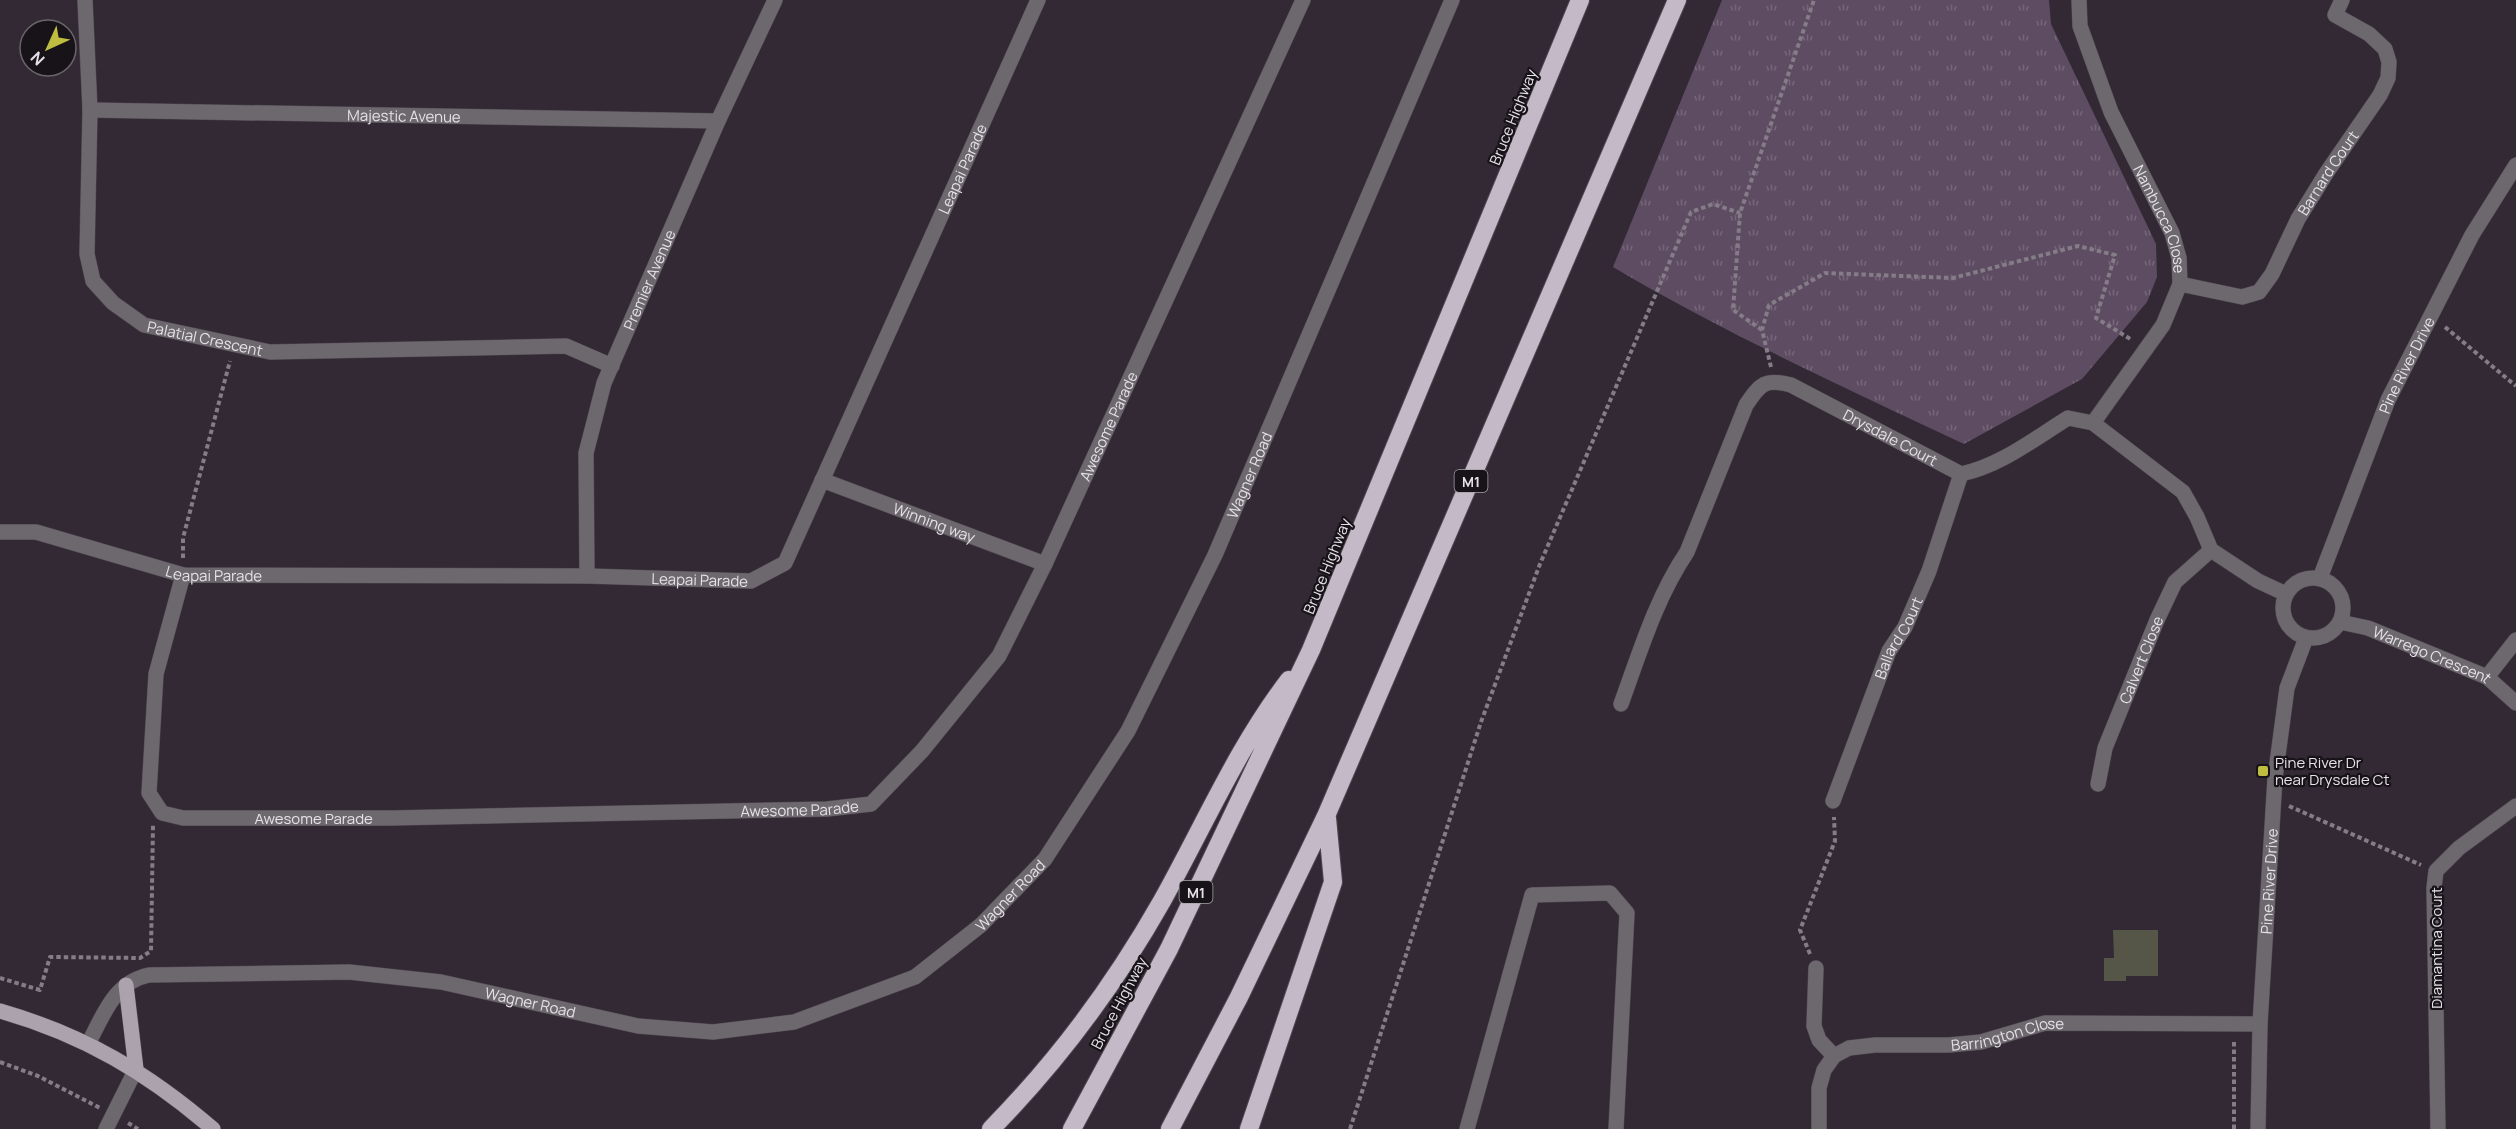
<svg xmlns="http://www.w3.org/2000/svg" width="2516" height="1129" font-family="Manrope,sans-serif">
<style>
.park{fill:url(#park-tufts)}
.building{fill:#555647}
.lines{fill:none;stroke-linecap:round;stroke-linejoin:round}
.minor-casing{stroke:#4f4651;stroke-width:16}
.major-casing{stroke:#4f4651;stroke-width:16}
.highway-casing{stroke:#4f4651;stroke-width:20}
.path{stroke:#847c86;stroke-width:4;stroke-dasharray:4.5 3;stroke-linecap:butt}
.minor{stroke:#6c686d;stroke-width:15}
.major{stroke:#aba2ae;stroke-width:15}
.highway{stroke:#c4b9c7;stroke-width:18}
.poi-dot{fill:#bfbe41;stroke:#171318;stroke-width:2}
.labels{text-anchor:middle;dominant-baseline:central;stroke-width:4.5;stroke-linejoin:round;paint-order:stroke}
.shield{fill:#171318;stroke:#a8a2aa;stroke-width:1.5}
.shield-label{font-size:14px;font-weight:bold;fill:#e6e0e8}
.street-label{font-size:15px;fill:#e6e0e8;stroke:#171318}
.poi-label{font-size:15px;fill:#e6e0e8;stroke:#171318;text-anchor:start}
</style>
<defs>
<pattern id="park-tufts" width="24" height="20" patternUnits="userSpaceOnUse" patternTransform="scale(1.5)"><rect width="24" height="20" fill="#5e4c63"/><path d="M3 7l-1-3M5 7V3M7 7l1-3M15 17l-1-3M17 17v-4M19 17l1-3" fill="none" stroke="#756679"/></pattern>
</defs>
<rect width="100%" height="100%" fill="#322934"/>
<!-- park -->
<path class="park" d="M1722 0H2049L2051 24 2156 244 2157 277 2147 302 2082 379 1964 444C1846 388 1726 334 1613 267Z"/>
<!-- building -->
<path class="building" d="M2113 930H2158V976H2126V981H2104V958H2114Z"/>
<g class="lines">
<!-- minor casing -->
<g class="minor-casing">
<g id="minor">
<path id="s1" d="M85 0 90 110 87 254 93 281 113 303 144 325 270 352 566 346 612 366"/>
<path id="s2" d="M2079 0 2080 26 2111 112 2172 233 2179 258 2180 284 2163 325 2093 423"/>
<path id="s3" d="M90 110 718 121"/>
<path id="s4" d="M2180 284 2242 297 2259 292 2272 274 2298 219 2327 172 2380 95 2388 78 2389 62 2385 49 2369 34 2335 15 2342 0"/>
<path id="s5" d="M822 480 1045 564"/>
<path id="s6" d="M0 532H36L183 575 587 576 751 581 785 563 1038 0"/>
<path id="s7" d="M183 575 156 674 149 793 162 813 183 818H391L827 809 871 804 922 751 999 656 1045 564 1303 0"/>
<path id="s8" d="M587 576 586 453 604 383 718 121 775 0"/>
<circle cx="2313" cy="608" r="30"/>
<path id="s9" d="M2320 578 2388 400 2472 235 2516 165"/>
<path id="s10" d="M2340 622 2368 628 2487 677 2516 703"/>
<path d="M2487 677 2516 640"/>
<path id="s11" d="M1621 704C1640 652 1656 598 1687 552L1746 405C1760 384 1765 378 1791 385L1961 474C2000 466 2034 439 2068 418L2093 423 2183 492 2197 517 2211 550 2258 581 2286 594"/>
<path id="s12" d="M2098 784 2105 748 2157 620 2175 582 2211 550"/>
<path id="s13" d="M1833 801 1889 651 1905 627 1929 571 1961 474"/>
<path d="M1816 968 1814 1026 1819 1040 1834 1056"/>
<path id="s14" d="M88 1044C103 1016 114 982 149 975L349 972 441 982 638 1026 713 1032 794 1022 915 977 981 925 1045 859 1128 731 1215 555 1452 0"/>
<path d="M106 1129 136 1069"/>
<path d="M1467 1129 1532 895 1610 893 1627 913 1616 1129"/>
<path id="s15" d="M1819 1129V1088L1824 1070 1834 1056 1849 1048 1875 1045H1949L1981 1042 2045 1023 2260 1024"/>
<path id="s16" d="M2258 1129 2260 1024 2275 778 2287 688 2306 638"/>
<path d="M2438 1129 2434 888 2436 871 2459 848 2516 806"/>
</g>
</g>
<!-- major casing -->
<g class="major-casing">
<path id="major" d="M126 985 136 1069
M0 1011C84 1035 148 1073 213 1129"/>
</g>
<!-- highway casing -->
<g class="highway-casing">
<path id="highway" d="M991 1129C1058 1061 1115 984 1162 901 1204 826 1237 748 1289 680
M1072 1129 1169 949 1311 650 1580 0
M1170 1129 1239 997 1326 816 1677 0
M1249 1129 1333 882 1327 818"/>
</g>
<!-- path -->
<path class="path" d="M2445 327 2516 386
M1762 330 1733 310 1740 213 1814 0
M1771 367 1762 330 1769 305 1825 273 1953 278 2078 246 2115 255 2096 318 2132 340
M183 558V538L230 361
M2289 806 2421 865
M1810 954 1800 930 1835 841 1834 817
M0 978 40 990 50 957 140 958 151 951 153 825
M0 1062 38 1076 100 1108
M128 1123 138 1129
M1350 1129 1481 722 1540 564 1691 212 1713 204 1740 213
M2234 1129V1040"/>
<!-- minor -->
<use href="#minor" class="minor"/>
<!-- major -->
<use href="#major" class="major"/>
<!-- highway -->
<use href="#highway" class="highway"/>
</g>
<!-- markers -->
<rect class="poi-dot" x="2257" y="765" width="12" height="12" rx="3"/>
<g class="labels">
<!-- shield labels -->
<g class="shield">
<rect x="1454.5" y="470" width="33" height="22" rx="4.5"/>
<rect x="1179.5" y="881" width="33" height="22" rx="4.5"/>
</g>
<g class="shield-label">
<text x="1471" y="481">M1</text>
<text x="1196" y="892">M1</text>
</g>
<!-- street labels -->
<g class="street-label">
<text stroke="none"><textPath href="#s3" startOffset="314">Majestic Avenue</textPath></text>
<text transform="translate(1513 117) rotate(-68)">Bruce Highway</text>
<text stroke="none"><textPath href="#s6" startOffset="1228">Leapai Parade</textPath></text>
<text stroke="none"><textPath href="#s4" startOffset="219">Barnard Court</textPath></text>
<text stroke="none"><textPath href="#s2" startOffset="236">Nambucca Close</textPath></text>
<text stroke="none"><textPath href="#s8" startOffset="308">Premier Avenue</textPath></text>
<text stroke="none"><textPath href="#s1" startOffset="412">Palatial Crescent</textPath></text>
<text stroke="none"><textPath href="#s9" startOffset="230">Pine River Drive</textPath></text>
<text stroke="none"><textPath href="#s7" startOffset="1406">Awesome Parade</textPath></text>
<text stroke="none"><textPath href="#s11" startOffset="492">Drysdale Court</textPath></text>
<text stroke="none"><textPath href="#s14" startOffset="1488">Wagner Road</textPath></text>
<text stroke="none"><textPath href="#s5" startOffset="120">Winning way</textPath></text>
<text transform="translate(1327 566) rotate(-68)">Bruce Highway</text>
<text stroke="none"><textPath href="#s6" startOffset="220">Leapai Parade</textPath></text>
<text stroke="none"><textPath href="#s6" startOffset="706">Leapai Parade</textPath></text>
<text stroke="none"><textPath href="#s13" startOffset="176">Ballard Court</textPath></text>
<text stroke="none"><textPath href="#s10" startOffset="98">Warrego Crescent</textPath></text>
<text stroke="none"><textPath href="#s12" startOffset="132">Calvert Close</textPath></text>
<text stroke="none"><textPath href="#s7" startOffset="884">Awesome Parade</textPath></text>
<text stroke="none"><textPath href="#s7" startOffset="398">Awesome Parade</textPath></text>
<text stroke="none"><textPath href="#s16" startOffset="248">Pine River Drive</textPath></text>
<text stroke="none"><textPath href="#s14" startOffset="1002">Wagner Road</textPath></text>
<text transform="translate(2436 948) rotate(-90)">Diamantina Court</text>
<text stroke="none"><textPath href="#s14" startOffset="480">Wagner Road</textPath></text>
<text transform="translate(1119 1003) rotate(-62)">Bruce Highway</text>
<text stroke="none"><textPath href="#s15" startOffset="254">Barrington Close</textPath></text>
</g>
<!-- poi labels -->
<g class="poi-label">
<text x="2275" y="762">Pine River Dr<tspan x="2275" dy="17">near Drysdale Ct</tspan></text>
</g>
</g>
<!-- north arrow -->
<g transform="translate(48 48) rotate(225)"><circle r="28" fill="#171318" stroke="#6a656b" stroke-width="1.5"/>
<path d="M0-4.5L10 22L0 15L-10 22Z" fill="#bfbe41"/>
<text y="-9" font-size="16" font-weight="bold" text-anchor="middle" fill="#e6e0e8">N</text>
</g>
</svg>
